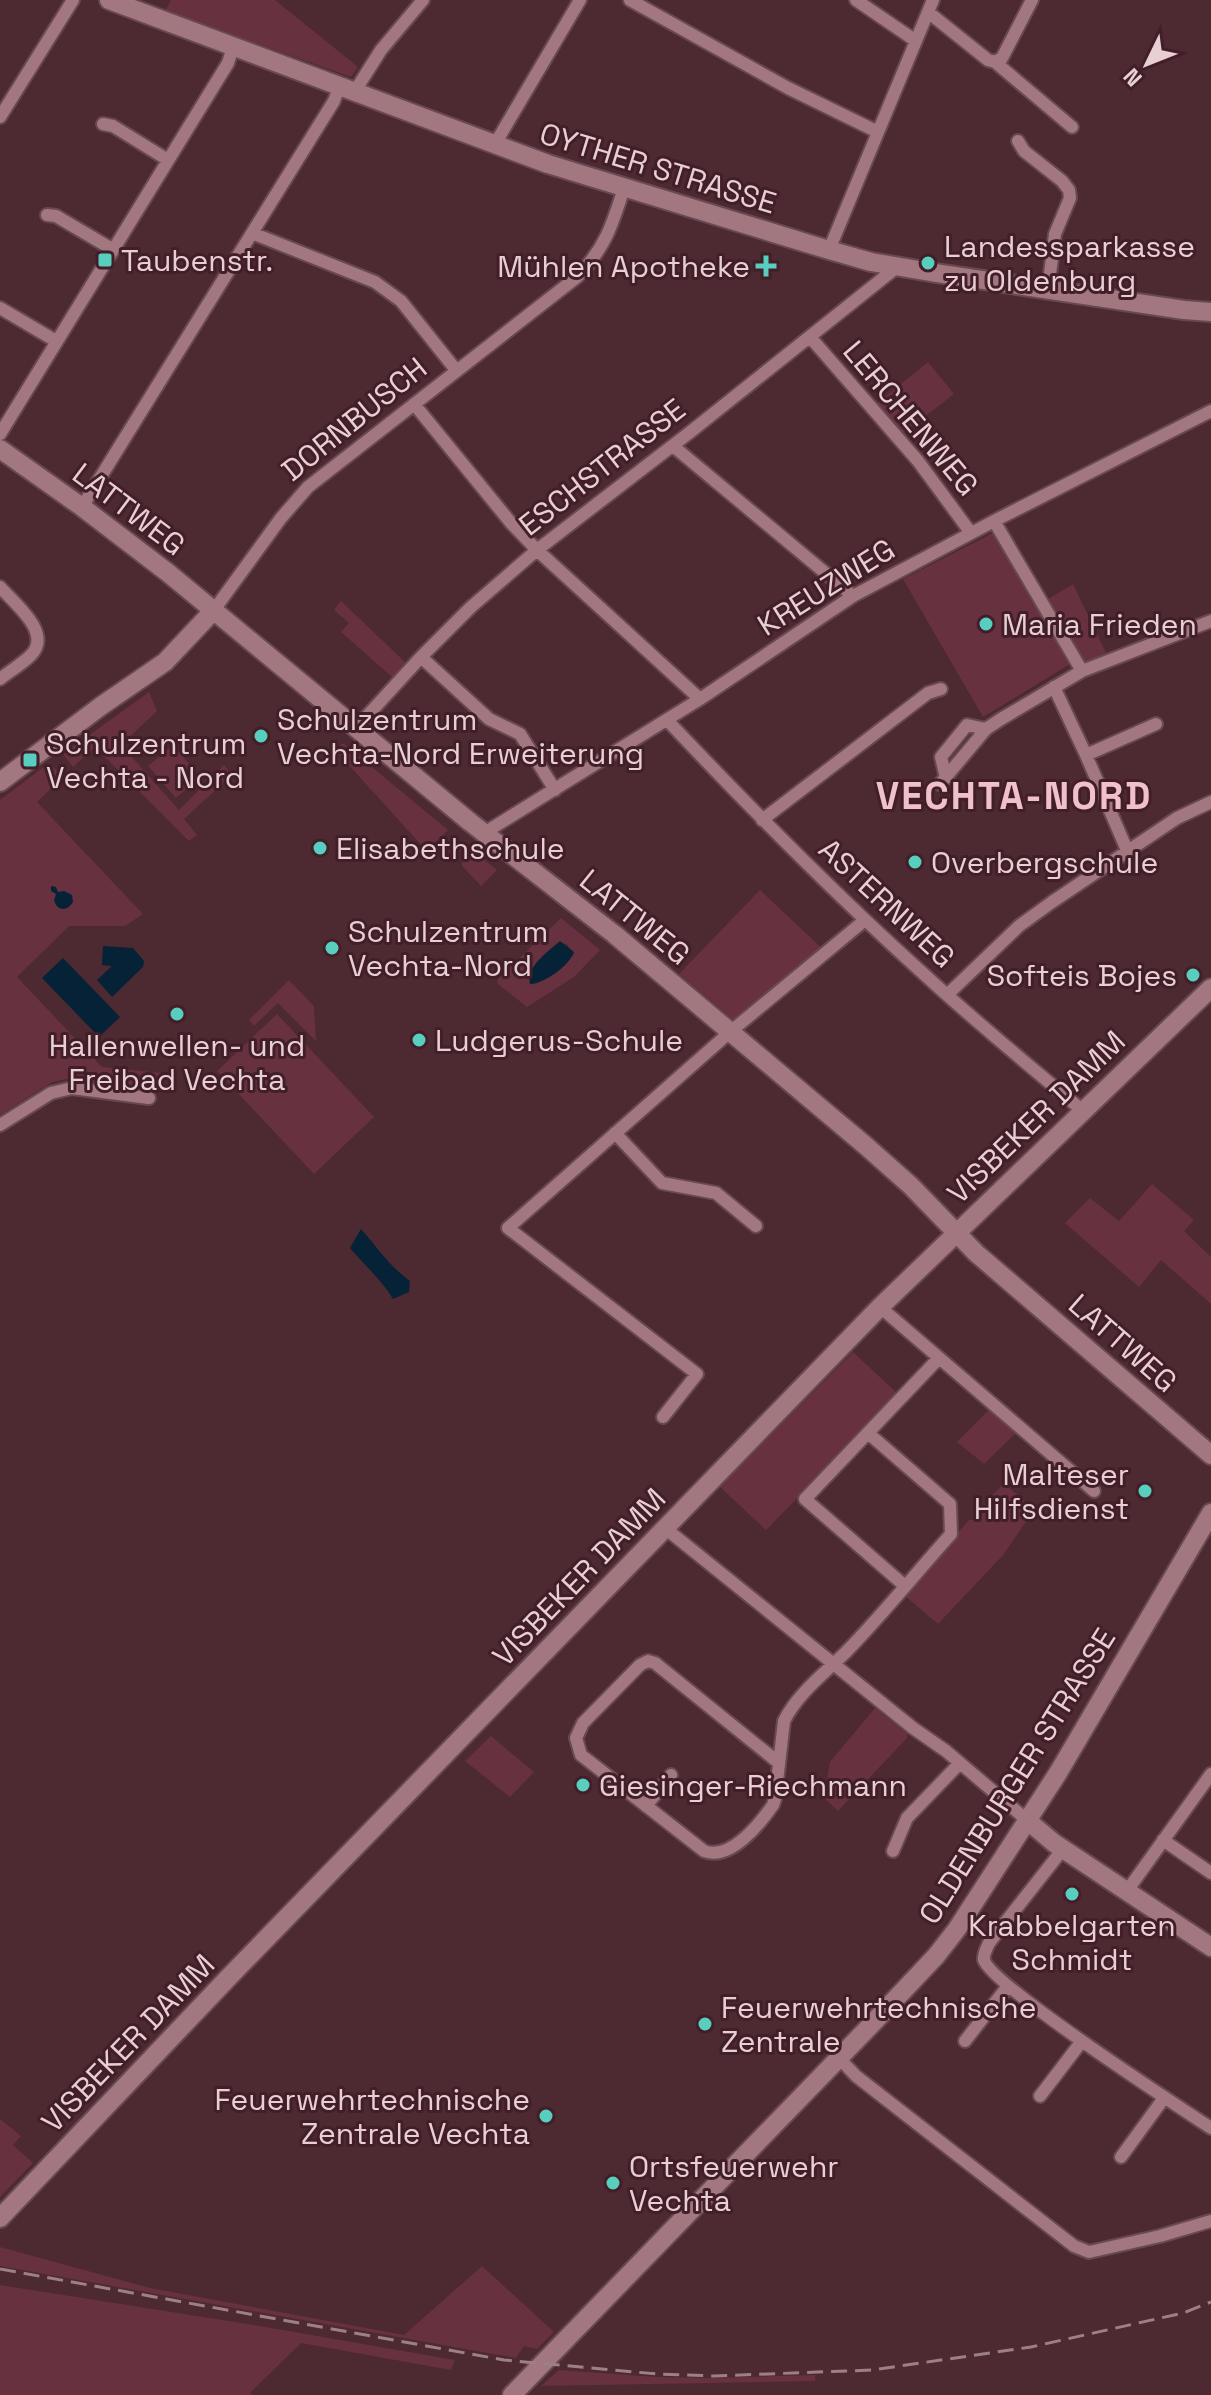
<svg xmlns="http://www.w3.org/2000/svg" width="1211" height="2395" font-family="'Space Grotesk',sans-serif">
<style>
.green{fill:#673140;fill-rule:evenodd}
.water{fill:#052237}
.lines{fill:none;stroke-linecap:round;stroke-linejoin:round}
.street-casing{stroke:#684952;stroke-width:16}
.secondary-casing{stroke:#684952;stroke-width:22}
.street{stroke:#a27780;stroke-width:12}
.secondary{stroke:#a27780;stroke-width:18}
.rail{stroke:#9d8086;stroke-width:3;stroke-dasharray:16 8;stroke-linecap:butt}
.poi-dot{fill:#58cebf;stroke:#421f28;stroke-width:3}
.labels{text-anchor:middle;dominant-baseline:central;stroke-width:6;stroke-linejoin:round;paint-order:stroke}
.street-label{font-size:30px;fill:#e7cfd4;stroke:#421f28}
.poi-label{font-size:30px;fill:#e7cfd4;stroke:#421f28;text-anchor:start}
.district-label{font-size:38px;font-weight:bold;letter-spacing:2px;fill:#f0c1cb;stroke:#421f28}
</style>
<rect width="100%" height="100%" fill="#4d2932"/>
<!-- green -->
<path class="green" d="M171 0H275L358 67 351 77 165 11Z
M928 362 954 394 900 436 875 405Z
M993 533 1070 664 983 717 903 579Z
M1073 584 1106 653 1085 663 1047 600Z
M341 601 405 662 392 677 341 632 349 623 334 610Z
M149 692 157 711 121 745 179 810 224 765 232 775 184 819 197 835 189 841 95 747 73 767 63 754Z
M341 744H344L448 830 432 846 423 847 337 752Z
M173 745 200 777 176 798 148 766Z
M49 763 63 777 37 802 143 914 125 926H69L17 977 102 1067 171 1074 151 1094 67 1079 52 1082 0 1115V800Z
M473 851 497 870 481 886 462 866V858Z
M760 890 824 950 735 1021 679 974Z
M561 918 600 950 574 977 527 1007 498 984 497 980ZM557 943 567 944 574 954C564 967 548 979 533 985L532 969C540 959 549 953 557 943Z
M289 980 314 1006 316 1041 278 1003 254 1026 249 1020Z
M277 1014 374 1117 314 1174 217 1071Z
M1152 1184 1194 1220 1184 1231 1211 1257V1304L1161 1260 1139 1287 1065 1223 1090 1198 1119 1221Z
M853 1352 899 1395 766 1530 720 1487Z
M990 1409 1017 1432 984 1464 957 1442Z
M1004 1483 1034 1510 1003 1555 938 1624 904 1595 969 1520 980 1519 978 1511Z
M875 1708 907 1734V1738L838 1811 824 1798 830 1762Z
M491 1736 534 1772 510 1797 465 1761Z
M0 2119 21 2136 13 2145 33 2163 0 2197Z
M0 2247 150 2288 404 2335 482 2266 554 2332 537 2349 524 2346 516 2358 0 2266Z
M0 2285 248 2324 455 2360 451 2370 301 2343 250 2393 252 2395H0Z
M559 2370 656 2377 713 2378 815 2375V2381L541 2386Z"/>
<!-- water -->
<path class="water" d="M51 886 56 887 58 892 64 891 72 895 73 902C67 912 57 911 54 900L56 894 51 891Z
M560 941 574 952C569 966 545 983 530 984 526 966 548 952 560 941Z
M103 946 133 948 144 961 143 967 112 997 97 980 112 966 102 965Z
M63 958 120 1017 99 1037 42 978Z
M361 1229C378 1248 389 1266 410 1281L409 1292 393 1299C382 1280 364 1265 350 1248Z"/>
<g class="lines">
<!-- street casing -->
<g class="street-casing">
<path id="street" d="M630 0 788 88 878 132
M856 0 916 41
M1032 0 1002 58 995 62 1072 127
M928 12 988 60 995 62
M355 91 381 50 423 0
M0 117 73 0
M103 124 113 126 168 160
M1018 141 1024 151 1062 181 1069 190 1070 198 1055 234 1048 290
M495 144 580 0
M47 215 56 216 112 249
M252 233 375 282 401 301 456 370
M829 250 933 0
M0 308 56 341
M810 337 918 461 971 533
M414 404 511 523 537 550 700 699
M0 434 228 63 233 47
M673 446 853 596
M82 507 334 101 340 85
M994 521 1082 671
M0 587C14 603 53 633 31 655 22 664 10 671 0 679
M214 610 281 518 308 487 577 277C605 248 612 226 624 188
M421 657 489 719 520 734 555 790
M1054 687 1086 755 1127 850
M667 720C750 808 836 895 926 976 977 1023 1030 1066 1083 1111
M356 728 421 657 471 607 537 550 689 433 897 267
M1086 755 1156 724
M946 778 941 757 967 725 986 729
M940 784 986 729 1001 719 1082 671 1211 621
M762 820 928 693 941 689
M484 833 700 699 853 596 994 521 1211 411
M947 995 1019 926 1052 902 1177 818 1211 802
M0 1125 51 1093 72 1088 149 1098
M615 1133 662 1183 716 1193 756 1226
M880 1307 1094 1491
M663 1417 697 1374 508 1228 730 1032 865 920
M665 1528 913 1728 946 1751 1028 1821
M905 1586 805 1499 939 1358
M779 1763 655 1663 648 1661 640 1665 583 1723 576 1738 581 1755 704 1851C730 1861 759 1825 773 1805L775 1799 784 1721C798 1693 825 1673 847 1651 883 1614 916 1573 951 1534L950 1504 868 1433
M646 1806 671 1775
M1163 1840 1211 1873
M1063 1849 989 1943C987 1948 983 1954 984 1960 991 1985 1179 2107 1211 2128
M893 1851 907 1818 960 1763
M1127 1891 1211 1774
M965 2041 1008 1986
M839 2058 856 2076 1074 2246 1089 2252 1160 2236 1211 2221
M1040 2096 1082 2041
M1121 2157 1164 2098"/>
</g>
<!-- secondary casing -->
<g class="secondary-casing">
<path id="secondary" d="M109 0 548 164 829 250 871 262 936 273 1184 310 1211 312
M0 449 82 507 167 572 470 822 614 934 866 1146 911 1186 976 1253 1211 1455
M0 782 101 706 165 662 214 610
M1028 1821 1054 1843 1211 1947
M0 2218 228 1978 880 1307 1211 988
M512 2395 870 2026 936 1956 957 1929 1058 1773 1211 1513"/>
</g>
<!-- street -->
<use href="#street" class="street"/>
<!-- secondary -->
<use href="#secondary" class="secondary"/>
<!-- rail -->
<path class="rail" d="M0 2269 504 2360 657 2374 714 2376 872 2370 1031 2347 1183 2313 1211 2302"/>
</g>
<!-- markers -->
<g class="poi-dot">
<rect x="97" y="252" width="16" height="16" rx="4"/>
<circle cx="928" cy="263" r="8"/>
<path d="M762 254h8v8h8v8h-8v8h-8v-8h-8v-8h8z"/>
<circle cx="986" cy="624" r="8"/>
<circle cx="261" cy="736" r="8"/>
<rect x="22" y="752" width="16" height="16" rx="4"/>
<circle cx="320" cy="848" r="8"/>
<circle cx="915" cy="862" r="8"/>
<circle cx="332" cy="948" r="8"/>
<circle cx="1193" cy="975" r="8"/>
<circle cx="177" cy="1014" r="8"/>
<circle cx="419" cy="1040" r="8"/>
<circle cx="1145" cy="1491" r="8"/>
<circle cx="583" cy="1785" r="8"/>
<circle cx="1072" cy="1894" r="8"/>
<circle cx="705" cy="2024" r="8"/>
<circle cx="546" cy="2116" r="8"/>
<circle cx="613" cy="2183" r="8"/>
</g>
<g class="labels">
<!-- street labels -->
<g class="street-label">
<text transform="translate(658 168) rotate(17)">OYTHER STRASSE</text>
<text transform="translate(911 418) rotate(50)">LERCHENWEG</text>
<text transform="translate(354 419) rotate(-39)">DORNBUSCH</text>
<text transform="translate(602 467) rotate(-38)">ESCHSTRASSE</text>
<text transform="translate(129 509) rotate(37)">LATTWEG</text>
<text transform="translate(826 587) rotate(-32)">KREUZWEG</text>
<text transform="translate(887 903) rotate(43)">ASTERNWEG</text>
<text transform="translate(635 917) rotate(39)">LATTWEG</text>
<text transform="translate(1036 1117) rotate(-44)">VISBEKER DAMM</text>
<text transform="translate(1123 1343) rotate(41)">LATTWEG</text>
<text transform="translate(579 1577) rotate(-46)">VISBEKER DAMM</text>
<text transform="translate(1017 1776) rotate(-58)">OLDENBURGER STRASSE</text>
<text transform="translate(128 2043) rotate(-46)">VISBEKER DAMM</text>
</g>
<!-- poi labels -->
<g class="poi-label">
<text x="944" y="246">Landessparkasse<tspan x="944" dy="34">zu Oldenburg</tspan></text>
<text x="121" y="260">Taubenstr.</text>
<text x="750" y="266" text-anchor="end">Mühlen Apotheke</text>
<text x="1002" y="624">Maria Frieden</text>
<text x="277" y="719">Schulzentrum<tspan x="277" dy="34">Vechta-Nord Erweiterung</tspan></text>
<text x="46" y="743">Schulzentrum<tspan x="46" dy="34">Vechta - Nord</tspan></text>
<text x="336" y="848">Elisabethschule</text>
<text x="931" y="862">Overbergschule</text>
<text x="348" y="931">Schulzentrum<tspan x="348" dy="34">Vechta-Nord</tspan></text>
<text x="1177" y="975" text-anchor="end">Softeis Bojes</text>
<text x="435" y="1040">Ludgerus-Schule</text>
<text x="177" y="1045" text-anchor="middle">Hallenwellen- und<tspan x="177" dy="34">Freibad Vechta</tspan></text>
<text x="1129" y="1474" text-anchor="end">Malteser<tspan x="1129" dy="34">Hilfsdienst</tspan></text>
<text x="599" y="1785">Giesinger-Riechmann</text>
<text x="1072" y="1925" text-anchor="middle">Krabbelgarten<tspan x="1072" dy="34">Schmidt</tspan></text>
<text x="721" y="2007">Feuerwehrtechnische<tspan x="721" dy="34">Zentrale</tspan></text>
<text x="530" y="2099" text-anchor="end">Feuerwehrtechnische<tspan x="530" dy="34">Zentrale Vechta</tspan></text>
<text x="629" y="2166">Ortsfeuerwehr<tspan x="629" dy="34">Vechta</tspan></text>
</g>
<!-- district labels -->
<g class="district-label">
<text x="1014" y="796">VECHTA-NORD</text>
</g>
</g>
<!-- north arrow -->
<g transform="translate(1147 64) rotate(227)" stroke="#421f28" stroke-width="6" paint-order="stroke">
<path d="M0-6L14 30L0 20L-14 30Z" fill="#e7cfd4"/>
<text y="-12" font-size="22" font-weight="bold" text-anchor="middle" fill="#e7cfd4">N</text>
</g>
</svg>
